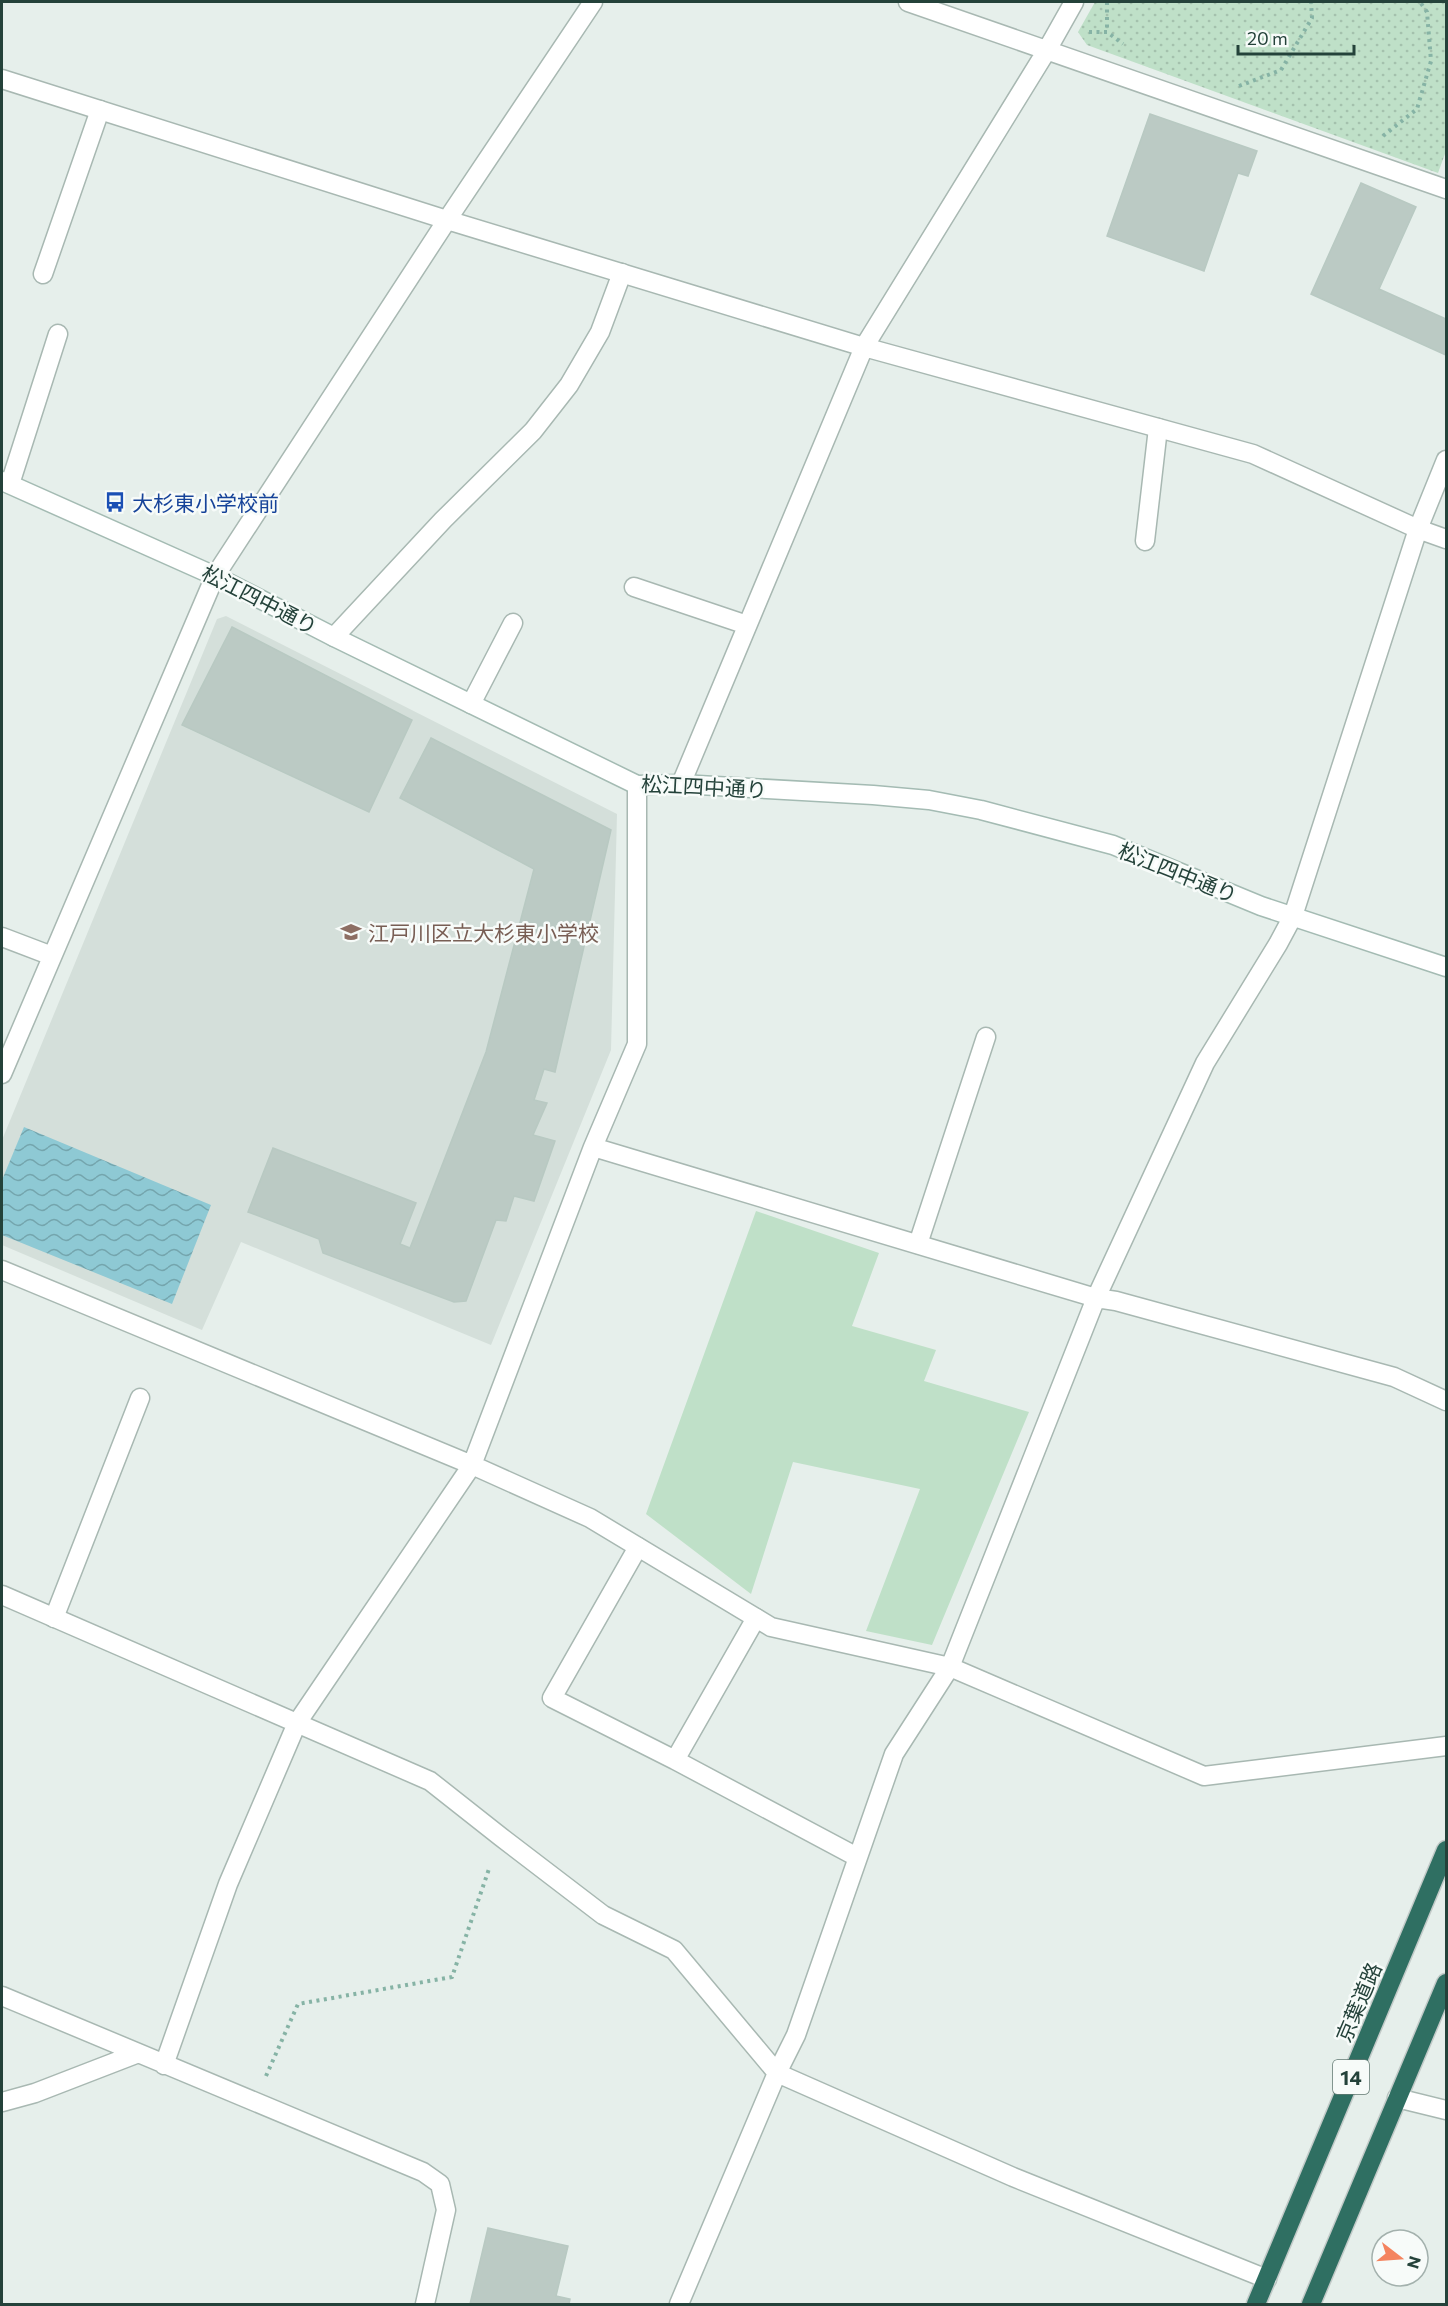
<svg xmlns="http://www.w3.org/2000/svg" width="1448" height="2306" font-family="Commissioner,'Noto Sans JP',sans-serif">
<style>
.built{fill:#d4dfda}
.green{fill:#bfe0c8}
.park{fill:url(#park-dots)}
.water{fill:url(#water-waves)}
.building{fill:#bbcac4;stroke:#b8c9c2;stroke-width:1.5}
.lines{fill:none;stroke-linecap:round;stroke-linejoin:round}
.lane-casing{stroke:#a8b8b2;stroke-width:21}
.street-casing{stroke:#a8b8b2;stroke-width:21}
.secondary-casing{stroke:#a4bbb3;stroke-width:21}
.highway-casing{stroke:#c2cac8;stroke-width:21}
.path{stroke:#86b3a5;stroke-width:4;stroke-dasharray:3 4.5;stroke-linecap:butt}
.lane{stroke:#fff;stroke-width:18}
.street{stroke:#fff;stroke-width:18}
.secondary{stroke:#fff;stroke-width:18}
.highway{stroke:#2f6f62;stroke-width:18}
.labels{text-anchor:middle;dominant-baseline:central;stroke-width:5;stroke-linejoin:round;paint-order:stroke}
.shield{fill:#f7fbf9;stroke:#637a73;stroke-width:1.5}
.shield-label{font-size:20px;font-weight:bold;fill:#24423a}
.transit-label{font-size:21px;fill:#164399;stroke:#f7fbf9;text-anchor:start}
.street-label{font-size:21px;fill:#24423a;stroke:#f7fbf9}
.education-label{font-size:21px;fill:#785e54;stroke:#f7fbf9;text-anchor:start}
</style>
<defs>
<pattern id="park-dots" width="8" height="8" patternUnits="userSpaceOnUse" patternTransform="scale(1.5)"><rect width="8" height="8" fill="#bfe0c8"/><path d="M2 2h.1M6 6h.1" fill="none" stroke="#a4c1ad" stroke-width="1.8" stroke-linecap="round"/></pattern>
<pattern id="water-waves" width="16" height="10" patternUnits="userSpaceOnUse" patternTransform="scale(1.5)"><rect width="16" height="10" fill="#8ec9d4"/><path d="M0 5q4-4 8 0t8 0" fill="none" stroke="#74a5ad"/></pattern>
</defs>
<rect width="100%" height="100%" fill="#e6efeb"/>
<!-- built -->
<path class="built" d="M226 616 617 814 611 1050 491 1345 241 1242 202 1330 2 1245V1140L217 619Z"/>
<!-- green -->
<path class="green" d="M756 1211 879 1253 852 1326 936 1350 924 1381 1029 1412 932 1645 866 1631 920 1489 793 1462 751 1594 646 1514Z"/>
<!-- park -->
<path class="park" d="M1095 2H1446V151L1438 173 1087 45 1078 32Z"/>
<!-- water -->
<path class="water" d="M24 1127 211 1205 172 1304 2 1235V1180Z"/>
<!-- building -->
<path class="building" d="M1150 114 1257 151 1248 176 1238 173 1204 271 1107 236Z
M1361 183 1416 207 1379 289 1446 319V355L1311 294Z
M232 627 412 720 369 812 182 725Z
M431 738 611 830 555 1072 544 1069 534 1100 547 1103 533 1135 555 1141 534 1201 514 1196 506 1221 496 1220 466 1301 454 1302 323 1253 319 1239 248 1212 273 1148 416 1203 400 1244 410 1248 486 1052 534 869 400 798Z
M488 2228 568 2246 556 2296 570 2299 569 2304H470Z"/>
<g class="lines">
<!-- lane casing -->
<g class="lane-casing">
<path id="lane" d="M43 274 100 110
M10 484 58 334
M1145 541 1158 428
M334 637 443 520 533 431 569 385 600 332 622 273
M918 1244 986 1037
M638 1547 552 1698 675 1760 857 1857
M54 1618 140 1398
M675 1760 756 1618"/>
</g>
<!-- street casing -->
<g class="street-casing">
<path id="street" d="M908 2 1446 189
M2 79 447 220 864 347 1253 454 1418 529 1446 539
M634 587 747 625
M471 704 513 623
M681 784 864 347 1047 50 1074 2
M2 937 52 956
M2 1074 215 576 447 220 593 2
M593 1147 1096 1298 1116 1301 1394 1377 1446 1401
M2 1270 472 1465 590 1518 771 1627 950 1667 1204 1776 1446 1746
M2 1595 430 1781 501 1837 603 1915 674 1950 777 2073 1013 2177 1267 2279
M2 1996 423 2172 440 2184 446 2210 425 2304
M164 2065 228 1884 297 1723 472 1465 593 1147 637 1044V785
M1397 2098 1446 2110
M2 2102 35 2093 136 2054
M679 2304 777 2073 796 2035 894 1754 950 1667 1096 1298 1205 1063 1278 944 1293 916 1418 529 1446 460"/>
</g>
<!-- secondary casing -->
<g class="secondary-casing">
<path id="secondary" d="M2 481 215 576 334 637 637 785 681 784 873 795 929 800 981 810 1113 845 1261 906 1446 967"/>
</g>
<!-- highway casing -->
<g class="highway-casing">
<path id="highway" d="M1256 2304 1446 1850
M1311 2304 1446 1983"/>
</g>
<!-- path -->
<path class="path" d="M1107 2V32
M1089 32H1107L1123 44
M1239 86 1281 70 1312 18 1311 2
M1383 136 1417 109 1431 61 1427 12 1420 2
M266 2076 298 2004 452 1977 490 1866"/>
<!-- lane -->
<use href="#lane" class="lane"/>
<!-- street -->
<use href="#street" class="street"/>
<!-- secondary -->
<use href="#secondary" class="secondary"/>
<!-- highway -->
<use href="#highway" class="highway"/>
</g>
<!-- icons -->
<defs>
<g id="bus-bare" transform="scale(1.62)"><path d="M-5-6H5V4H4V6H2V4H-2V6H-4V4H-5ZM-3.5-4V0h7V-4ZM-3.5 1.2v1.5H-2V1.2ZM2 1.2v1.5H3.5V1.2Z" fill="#1a4fb4" stroke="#f7fbf9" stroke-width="2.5" paint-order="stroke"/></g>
<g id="school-bare" transform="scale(1.62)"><path d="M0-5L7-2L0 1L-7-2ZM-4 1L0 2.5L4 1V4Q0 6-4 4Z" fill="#8d6e63" stroke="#f7fbf9" stroke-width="2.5" paint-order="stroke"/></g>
</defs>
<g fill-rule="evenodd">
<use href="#bus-bare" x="115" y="502"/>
<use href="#school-bare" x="351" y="932"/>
</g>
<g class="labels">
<!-- shield labels -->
<rect class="shield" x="1333" y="2060" width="36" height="34" rx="4.5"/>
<g class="shield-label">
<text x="1351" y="2077">14</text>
</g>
<!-- transit labels -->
<g class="transit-label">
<text x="132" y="502">大杉東小学校前</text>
</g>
<!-- street labels -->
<g class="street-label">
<text transform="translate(260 599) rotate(27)">松江四中通り</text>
<text transform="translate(704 786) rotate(3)">松江四中通り</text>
<text transform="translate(1178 872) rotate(22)">松江四中通り</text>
<text transform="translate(1358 2002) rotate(-67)">京葉道路</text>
</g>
<!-- education labels -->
<g class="education-label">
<text x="368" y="932">江戸川区立大杉東小学校</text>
</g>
</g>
<!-- border -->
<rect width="1448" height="2306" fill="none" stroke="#24423a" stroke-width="6"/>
<!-- north arrow -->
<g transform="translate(1400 2258) rotate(107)"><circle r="28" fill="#f7fbf9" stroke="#a3b1ad" stroke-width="1.5"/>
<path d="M0-4.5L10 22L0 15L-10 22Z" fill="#f4845f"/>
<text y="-9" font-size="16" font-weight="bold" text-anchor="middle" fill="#24423a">N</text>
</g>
<!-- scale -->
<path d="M1238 45v9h116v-9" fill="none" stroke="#24423a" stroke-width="3"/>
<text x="1247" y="45" font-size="18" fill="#24423a" stroke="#f7fbf9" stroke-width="4.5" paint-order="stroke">20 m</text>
</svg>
